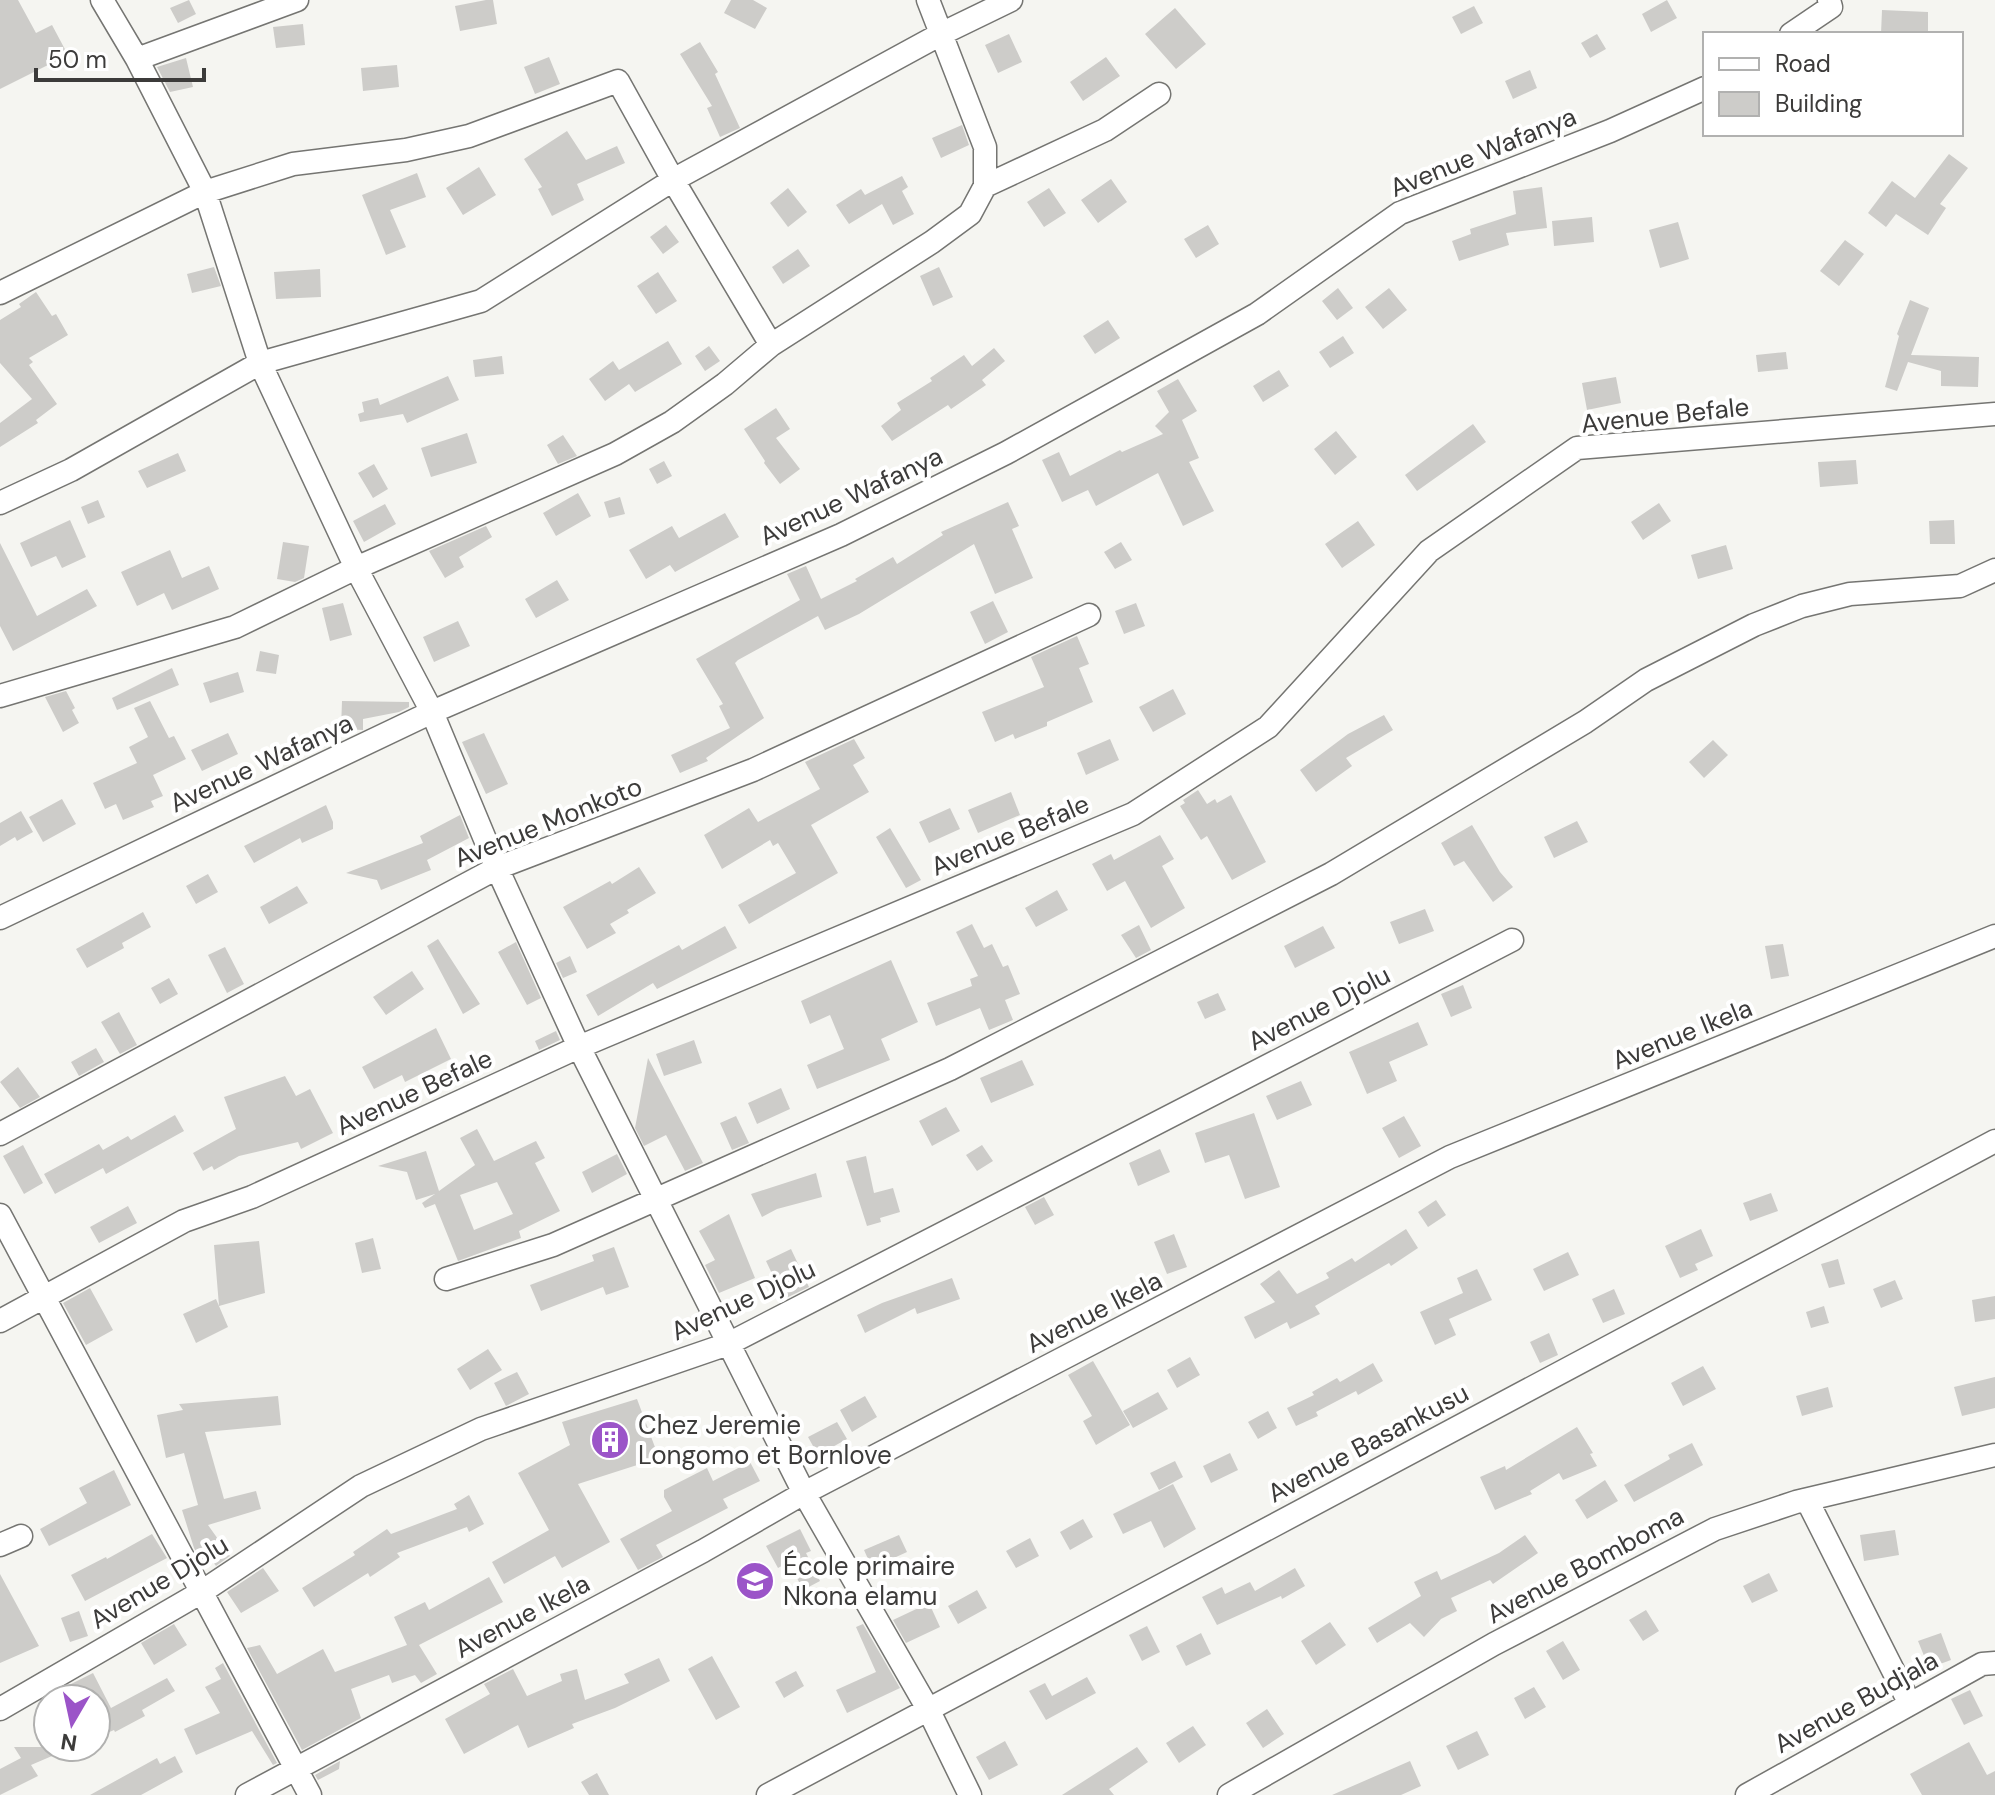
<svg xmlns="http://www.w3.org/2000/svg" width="1995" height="1795" font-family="'DM Sans',sans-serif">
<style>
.building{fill:#cdccc9;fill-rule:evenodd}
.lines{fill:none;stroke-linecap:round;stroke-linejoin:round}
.minor-casing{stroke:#757572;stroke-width:25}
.minor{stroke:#fff;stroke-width:22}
.labels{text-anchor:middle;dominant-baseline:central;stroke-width:8;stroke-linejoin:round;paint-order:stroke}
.street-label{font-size:26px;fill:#3c3b3a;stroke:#fff}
.poi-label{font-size:26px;fill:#3c3b3a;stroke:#fff;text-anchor:start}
</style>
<rect width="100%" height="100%" fill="#f5f5f1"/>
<!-- building -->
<path class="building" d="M0 0H18L36 33 52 25 68 55 0 89Z
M189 0 196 14 178 23 170 8Z
M486 0H493L497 24 460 31 455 6Z
M731 0H753L767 8 755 29 724 13Z
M1667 0 1677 18 1651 32 1642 14Z
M1474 6 1483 23 1461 34 1452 17Z
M1175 8 1206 44 1176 69 1145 34Z
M1882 10 1928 12V34H1881Z
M303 24 305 45 276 48 273 27Z
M1009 34 1022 62 998 73 985 45Z
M1597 34 1606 49 1590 58 1581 43Z
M700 42 718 72 715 74 740 128 720 137 707 108 712 106 680 54Z
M549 57 560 84 535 94 524 67Z
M1106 57 1120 76 1083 101 1070 82Z
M186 58 193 87 170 92 157 67Z
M397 65 399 87 363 91 361 68Z
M1530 70 1537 88 1513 99 1505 81Z
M962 125 969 145 941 158 932 138Z
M567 131 586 160 617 146 625 163 577 184 584 200 552 216 538 189 542 187 524 159Z
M1949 154 1968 168 1940 204 1946 208 1928 235 1896 214 1886 227 1868 213 1892 181 1915 198Z
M479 167 496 195 463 215 446 188Z
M417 173 426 197 390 210 406 247 386 255 362 195Z
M902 176 908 187 902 191 914 214 893 225 882 204 849 224 836 205 861 189 865 195Z
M1111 179 1127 202 1098 223 1081 200Z
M1542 187 1547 228 1506 233 1509 245 1459 261 1452 241 1471 234 1470 229 1516 214 1513 191Z
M788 188 807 212 788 227 770 203Z
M1049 188 1066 213 1044 227 1027 202Z
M1592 217 1594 242 1554 246 1552 221Z
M1678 222 1689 259 1660 268 1649 230Z
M666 225 679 242 663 254 650 237Z
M1208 225 1219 244 1196 258 1184 239Z
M1845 240 1864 254 1839 286 1820 271Z
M798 249 810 266 783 284 772 267Z
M214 267 221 286 192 293 187 274Z
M939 267 953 297 933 306 920 276Z
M320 269 321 297 276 299 274 272Z
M658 272 677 301 656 314 637 286Z
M1338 288 1353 308 1337 320 1322 301Z
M1389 288 1407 310 1383 329 1365 307Z
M36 292 52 316 56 314 68 335 29 358 33 362 29 365 57 404 36 420 38 423 0 447V423L32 399 0 363V320L21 307 19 304Z
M1910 300 1929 308 1911 355 1979 357 1978 387 1941 386V371L1908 362 1897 391 1885 387 1899 336 1897 334Z
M1108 320 1120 338 1095 354 1083 336Z
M1343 336 1354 353 1330 368 1319 352Z
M668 341 682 364 635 392 629 384 605 401 589 379 613 361 619 370Z
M709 346 720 361 705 371 695 356Z
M994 348 1005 361 982 380 986 385 951 409 948 405 892 441 881 426 901 410 897 403 932 381 930 378 964 355 972 366Z
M1786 352 1788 369 1758 372 1756 355Z
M502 356 504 374 475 377 473 360Z
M1279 370 1289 386 1263 402 1253 386Z
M448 376 459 400 407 423 403 414 360 422 358 414 364 412 362 402 378 398 380 405Z
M1616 377 1621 403 1587 410 1582 383Z
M1178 379 1197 411 1182 420 1199 458 1189 462 1214 511 1183 526 1158 473 1096 506 1088 490 1062 502 1042 460 1059 452 1070 476 1120 450 1122 452 1163 434 1155 426 1169 412 1157 391Z
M776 408 790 429 776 438 800 469 780 484 764 463 765 461 744 429Z
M1473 424 1486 442 1417 491 1405 475Z
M1336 431 1357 457 1335 475 1314 449Z
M467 433 477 463 431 477 421 448Z
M563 435 577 456 558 464 547 445Z
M178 453 186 471 147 488 138 471Z
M1856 460 1858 484 1820 487 1818 462Z
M664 461 672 476 657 484 649 469Z
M374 464 388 489 373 498 358 473Z
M578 493 591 516 556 536 543 513Z
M620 497 625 514 609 518 604 502Z
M98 500 105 517 88 524 81 507Z
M1008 502 1019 526 1012 529 1033 578 995 594 974 544 859 614 825 630 818 616 738 660 735 663 764 718 706 758 708 761 680 773 671 755 730 728 719 706 723 704 696 659 800 600 787 574 806 566 821 599 857 581 855 579 893 557 897 564 943 535 941 532Z
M1659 503 1671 521 1643 540 1631 522Z
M385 504 396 524 364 542 353 521Z
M725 513 739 537 675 572 670 565 646 579 629 550 672 526 679 538Z
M70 520 86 557 62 568 56 556 31 567 20 543Z
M1954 520 1955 544H1930L1929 521Z
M1358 521 1375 545 1342 568 1325 544Z
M486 526 492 537 459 557 464 567 445 578 429 551Z
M283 542 309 546 304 578 295 582 277 579Z
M1121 542 1132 560 1115 569 1104 552Z
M0 543 37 616 87 589 97 606 13 651 0 626Z
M1726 545 1733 569 1698 579 1691 555Z
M170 550 182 578 209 566 219 589 172 610 164 593 137 606 121 572Z
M557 580 569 600 536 618 525 599Z
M993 601 1008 632 985 644 970 612Z
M343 603 352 635 330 641 322 608Z
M1136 603 1145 626 1124 634 1115 611Z
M458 621 470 646 434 662 423 637Z
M1077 636 1089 664 1079 668 1093 702 1047 722V726L1015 739 1013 734 995 742 982 712 1044 687 1031 657Z
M260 651 279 655 276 674 256 671Z
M172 668 179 685 117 710 112 698Z
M238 672 244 692 210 703 203 683Z
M1173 689 1186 714 1153 732 1139 707Z
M66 691 75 708 72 710 79 723 63 732 45 697Z
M150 701 169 738 174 736 186 759 153 775 163 796 151 801 154 807 123 820 116 804 105 809 93 783 137 763 129 747 148 737 134 708Z
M342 701 409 702V707L399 712 363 719V730L341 729Z
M1384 715 1393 730 1346 758 1352 766 1316 792 1300 770 1348 734Z
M228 733 238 754 202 771 191 750Z
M484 733 508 784 486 794 462 742Z
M854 739 865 758 853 765 869 792 811 825 838 873 749 924 738 905 796 873 778 843 773 846 770 840 722 869 704 835 749 808 758 822 820 789 805 762Z
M1110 739 1119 760 1086 775 1077 753Z
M1713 740 1728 755 1704 778 1689 762Z
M1198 790 1207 804 1215 799 1217 803 1231 795 1266 862 1232 880 1207 836 1201 840 1180 806 1185 803 1183 800Z
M1011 792 1020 815 978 833 968 810Z
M62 799 76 824 43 842 29 817Z
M326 805 333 822V829L302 843 300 838 254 863 244 846Z
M950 808 960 829 929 843 919 822Z
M21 811 33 832 17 841 15 837 0 846V823Z
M460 815 469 838 427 860 431 870 381 890 377 880 346 873 423 843 420 836Z
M1577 821 1588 842 1554 858 1544 837Z
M1472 825 1500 872 1513 887 1493 902 1464 861 1454 866 1441 843Z
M890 828 921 880 906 888 876 837Z
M1160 835 1174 859 1162 866 1185 908 1151 928 1125 881 1107 891 1092 864 1111 854 1114 860Z
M639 867 656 893 627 910 629 913 610 924 616 933 587 949 563 907 610 881 612 884Z
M208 874 218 892 196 904 186 886Z
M297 886 308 903 269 924 260 907Z
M1057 890 1068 910 1036 927 1025 908Z
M1425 909 1434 931 1399 944 1390 922Z
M143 912 151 927 122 943 124 948 87 968 76 949Z
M972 924 984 948 992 944 1003 967 1008 965 1020 994 1005 1000 1013 1020 989 1030 980 1008 936 1026 927 1003 972 986 970 979 978 976 956 932Z
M1139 925 1151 950 1136 958 1121 935Z
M725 926 737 948 657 989 653 983 598 1016 586 995 679 945 682 950Z
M1323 926 1335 948 1295 968 1284 946Z
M438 939 480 1004 463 1014 427 946Z
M516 942 541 998 527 1005 498 952Z
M1783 944 1789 976 1771 979 1765 946Z
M225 947 244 984 227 993 208 955Z
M570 956 577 972 563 978 556 963Z
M891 960 918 1022 881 1039 890 1060 817 1089 807 1065 844 1049 830 1015 810 1024 801 1001Z
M412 971 424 989 386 1015 373 997Z
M169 978 178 994 160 1004 151 988Z
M1463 985 1472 1008 1451 1017 1441 994Z
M1218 993 1226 1010 1205 1019 1197 1002Z
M119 1012 137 1045 120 1054 101 1022Z
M1418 1022 1428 1045 1389 1062 1397 1081 1367 1094 1349 1052Z
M436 1028 451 1059 405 1082 402 1075 374 1089 362 1067Z
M556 1031 560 1040 539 1050 535 1041Z
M694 1040 702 1063 664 1076 656 1054Z
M96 1048 104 1062 79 1076 71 1062Z
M648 1058 703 1163 685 1171 666 1135 644 1146 635 1128Z
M1022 1060 1034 1085 991 1103 980 1078Z
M18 1067 40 1097 20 1108 0 1082Z
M285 1076 296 1096 310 1089 333 1133 301 1149 298 1142 294 1143 239 1156 214 1170 212 1166 203 1171 193 1153 236 1129 224 1097Z
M1301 1081 1312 1105 1277 1120 1266 1096Z
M781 1088 790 1109 757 1124 748 1103Z
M946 1107 960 1131 932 1146 919 1121Z
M1254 1113 1280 1187 1245 1199 1229 1155 1205 1163 1195 1133Z
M175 1115 184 1131 106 1174 103 1168 55 1194 44 1174 99 1144 103 1150 128 1136 131 1140Z
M736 1116 749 1143 732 1150 720 1123Z
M1404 1116 1421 1146 1399 1158 1382 1128Z
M477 1129 494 1161 536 1141 545 1158 535 1163 560 1211 519 1231 521 1238 458 1261 435 1204 425 1208 422 1203 435 1194 416 1200 407 1172 378 1166 426 1151 439 1191 475 1165 460 1138ZM497 1182 513 1214 474 1230 460 1195Z
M23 1145 43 1183 24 1194 3 1156Z
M982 1145 993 1161 977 1171 966 1155Z
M1160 1149 1170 1172 1138 1186 1129 1163Z
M617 1154 627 1174 592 1193 582 1172Z
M866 1156 874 1193 893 1188 900 1212 880 1218 881 1222 867 1226 846 1161Z
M816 1173 822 1197 777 1209 762 1217 751 1194Z
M1771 1193 1778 1211 1750 1221 1743 1203Z
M1044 1197 1054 1215 1035 1225 1025 1207Z
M1436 1200 1446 1215 1428 1227 1418 1212Z
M128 1206 137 1223 99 1243 90 1227Z
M729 1214 755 1278 719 1293 705 1265 715 1260 699 1231Z
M1406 1229 1418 1248 1391 1266 1389 1263 1315 1306 1320 1314 1290 1329 1287 1322 1255 1339 1244 1317 1275 1302 1260 1284 1279 1270 1297 1294 1329 1278 1326 1273 1352 1258 1355 1262Z
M1701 1229 1713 1256 1695 1264 1698 1270 1680 1278 1665 1246Z
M1174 1234 1187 1267 1167 1274 1154 1242Z
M373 1238 381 1269 362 1273 355 1243Z
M259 1241 265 1293 219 1306 214 1245Z
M614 1247 629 1287 606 1295 603 1287 541 1311 530 1285 594 1261 592 1255Z
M791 1249 809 1287 784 1299 766 1261Z
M1568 1252 1579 1275 1544 1291 1533 1269Z
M1838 1259 1845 1284 1829 1288 1821 1264Z
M1477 1269 1492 1300 1449 1319 1456 1335 1435 1345 1420 1312 1463 1293 1457 1278Z
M952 1278 960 1299 917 1314 915 1308 865 1333 857 1315 882 1303Z
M1895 1280 1903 1299 1881 1308 1873 1289Z
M90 1288 113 1330 86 1345 63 1303Z
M1614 1289 1625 1314 1603 1323 1592 1299Z
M1995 1296V1319L1975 1322 1972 1300Z
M216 1299 228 1327 196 1343 183 1314Z
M1824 1306 1829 1323 1811 1328 1806 1312Z
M1549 1333 1558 1355 1540 1363 1530 1342Z
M488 1349 502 1370 470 1390 457 1369Z
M1190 1357 1200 1375 1177 1388 1167 1370Z
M1093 1361 1130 1425 1096 1445 1083 1421 1092 1416 1068 1375Z
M1373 1363 1383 1381 1358 1395 1356 1391 1316 1412 1318 1416 1296 1426 1287 1408 1314 1395 1312 1392 1337 1378 1340 1382Z
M1703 1366 1716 1389 1683 1406 1671 1383Z
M517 1372 529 1394 506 1406 494 1383Z
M1995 1377V1408L1962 1416 1954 1387Z
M1828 1387 1833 1407 1802 1416 1796 1396Z
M1158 1392 1168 1409 1133 1428 1123 1411Z
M278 1396 281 1425 205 1432 224 1499 256 1491 261 1509 208 1525 230 1556 216 1566 210 1558 202 1563 194 1548 182 1510 198 1505 184 1453 166 1458 157 1415 183 1410 179 1404Z
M865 1396 877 1417 852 1432 840 1410Z
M637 1399 659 1458 578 1484 610 1542 562 1568 555 1556 504 1584 492 1562 549 1530 518 1473 570 1445 562 1422Z
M1268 1411 1277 1428 1258 1439 1248 1422Z
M837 1422 847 1439 818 1455 808 1437Z
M1577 1427 1593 1453 1590 1454 1597 1466 1563 1480 1559 1473 1530 1491 1532 1494 1495 1510 1480 1477 1505 1466 1506 1470Z
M1692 1443 1703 1465 1634 1502 1624 1485 1670 1459 1668 1455Z
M1230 1453 1238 1470 1211 1483 1203 1466Z
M1175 1461 1183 1477 1159 1490 1150 1473Z
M750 1462 760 1481 723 1499 728 1508 656 1545 663 1557 638 1570 620 1539 672 1511 664 1497V1490L707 1468 713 1481Z
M114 1470 131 1505 49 1546 40 1529 87 1503 79 1488Z
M1605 1480 1618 1501 1587 1519 1575 1500Z
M1173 1484 1196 1529 1164 1548 1151 1521 1123 1534 1113 1514Z
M469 1495 484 1524 469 1532 467 1527 397 1553 400 1557 370 1577 368 1573 314 1607 302 1588 355 1555 353 1552 387 1529 391 1534 457 1509 454 1504Z
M1083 1519 1093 1537 1070 1550 1060 1532Z
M800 1529 811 1551 806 1553 820 1581 803 1590 789 1562 778 1568 766 1546Z
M1895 1530 1899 1555 1864 1561 1860 1535Z
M152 1534 167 1558 85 1601 71 1575 106 1557 107 1559Z
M899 1535 907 1552 872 1568 864 1550Z
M1525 1535 1538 1553 1493 1584 1490 1580 1451 1598 1457 1611 1441 1619 1424 1637 1410 1623 1377 1643 1368 1628 1421 1596 1414 1582 1437 1571 1441 1580 1499 1553Z
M1030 1538 1039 1556 1016 1568 1006 1551Z
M263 1568 279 1591 241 1613 227 1592Z
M1295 1568 1305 1586 1282 1599 1281 1596 1217 1625 1202 1597 1222 1587 1225 1594 1250 1582 1255 1591Z
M1769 1573 1778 1591 1752 1603 1743 1586Z
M0 1574 39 1646 0 1663Z
M489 1577 503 1602 419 1645 437 1674 421 1683 415 1675 392 1683 389 1675 351 1689 361 1718 302 1750 247 1648 260 1645 277 1674 323 1649 335 1672 407 1645 394 1617 425 1602 429 1610Z
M977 1590 987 1608 958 1624 948 1606Z
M929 1603 940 1627 906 1643 893 1620Z
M1646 1610 1659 1631 1643 1641 1629 1620Z
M79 1611 88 1636 70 1642 61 1618Z
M1330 1622 1346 1645 1316 1665 1301 1641Z
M174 1624 187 1645 154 1665 141 1643Z
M863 1624 900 1688 847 1713 836 1690 876 1672 856 1627Z
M1147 1626 1160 1652 1142 1661 1129 1635Z
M1201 1633 1211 1654 1186 1666 1176 1646Z
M1941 1633 1951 1660 1929 1668 1918 1641Z
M1563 1641 1580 1670 1563 1680 1546 1651Z
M712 1656 740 1707 716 1720 688 1669Z
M659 1658 670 1681 615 1708 572 1724 574 1728 528 1748 518 1725 464 1754 445 1719 490 1694 484 1684 513 1669 527 1696 562 1681 560 1674 577 1669 585 1700 629 1683 624 1674Z
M223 1663 277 1763 273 1765 252 1731 196 1755 184 1729 220 1713 205 1687 221 1679 215 1668Z
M796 1671 804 1686 784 1698 775 1682Z
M93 1673 111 1708 167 1678 175 1691 142 1710 145 1716 115 1732 114 1730 96 1738V1699H76L69 1685Z
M1087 1677 1096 1693 1046 1720 1029 1691 1045 1683 1052 1696Z
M1534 1687 1546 1707 1525 1719 1514 1698Z
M1970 1690 1983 1716 1964 1725 1951 1699Z
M1267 1709 1284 1734 1263 1748 1246 1723Z
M1193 1726 1206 1745 1179 1763 1166 1743Z
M1477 1731 1489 1755 1458 1770 1446 1746Z
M1005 1741 1018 1765 989 1780 976 1757Z
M1969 1742 1987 1775 1995 1771V1795H1922L1910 1774Z
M14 1747H73L31 1765 38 1776 0 1795V1769L21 1758Z
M1137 1747 1148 1762 1109 1789 1114 1795H1062Z
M175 1756 183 1772 141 1795H90L157 1758 160 1764Z
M340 1761 339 1769 318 1780 315 1775Z
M1410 1761 1421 1786 1401 1795H1332Z
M597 1773 609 1795H589L581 1782Z"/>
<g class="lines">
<!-- minor casing -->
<g class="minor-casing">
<path id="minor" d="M102 0 137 59 205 192 260 363 356 568 432 712 497 868 579 1047 804 1493 928 1709 970 1795
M1791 34 1831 7 1829 0
M137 59 297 0
M985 186 1105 130 1159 94
M0 293 205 192 293 164 406 150 469 136 618 81 673 180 771 345
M0 503 71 470 260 363 481 301 673 180 941 34 1011 0
M0 696 235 627 356 568 615 454 672 422 725 384 771 345 932 242 970 214 985 186V147L928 0
M0 918 432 712 841 535 1006 453 1257 314 1400 213 1610 131 1705 88
M0 1134 497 868 753 770 1089 615
M0 1215 310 1795
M446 1279 553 1245 950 1069 1331 874 1585 722 1646 680 1754 625 1802 606 1850 594 1960 586 1995 570
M0 1321 184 1221 252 1197 579 1047 1133 814 1268 727 1429 551 1577 448 1995 414
M1807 1500 1910 1704
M0 1545 21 1536
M0 1709 200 1593 361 1486 481 1429 728 1344 1512 940
M247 1795 703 1551 804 1493 1450 1157 1995 936
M768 1795 1995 1141
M1229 1795 1494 1644 1715 1529 1796 1502 1995 1455
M1747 1795 1982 1664 1995 1663"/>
</g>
<!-- minor -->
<use href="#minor" class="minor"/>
</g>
<!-- icons -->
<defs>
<g id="building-disc" transform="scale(2)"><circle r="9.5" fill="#9b54c8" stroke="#fff"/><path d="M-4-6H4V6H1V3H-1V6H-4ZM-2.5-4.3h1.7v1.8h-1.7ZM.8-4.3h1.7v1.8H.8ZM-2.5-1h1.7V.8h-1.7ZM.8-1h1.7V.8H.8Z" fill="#fff"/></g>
<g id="school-disc" transform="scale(2)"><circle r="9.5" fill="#9b54c8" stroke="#fff"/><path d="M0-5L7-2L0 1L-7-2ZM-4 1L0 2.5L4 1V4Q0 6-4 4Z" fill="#fff"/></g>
</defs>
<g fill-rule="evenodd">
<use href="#building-disc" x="610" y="1440"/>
<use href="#school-disc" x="755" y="1581"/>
</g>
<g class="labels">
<!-- street labels -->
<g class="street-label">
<text transform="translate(1483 152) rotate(-22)">Avenue Wafanya</text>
<text transform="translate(1665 415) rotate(-6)">Avenue Befale</text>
<text transform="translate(851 496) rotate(-25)">Avenue Wafanya</text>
<text transform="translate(261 763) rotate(-25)">Avenue Wafanya</text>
<text transform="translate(548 822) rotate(-22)">Avenue Monkoto</text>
<text transform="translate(1010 835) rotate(-23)">Avenue Befale</text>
<text transform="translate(1319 1008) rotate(-27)">Avenue Djolu</text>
<text transform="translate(1682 1034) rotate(-22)">Avenue Ikela</text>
<text transform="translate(414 1092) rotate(-25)">Avenue Befale</text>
<text transform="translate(743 1300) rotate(-25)">Avenue Djolu</text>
<text transform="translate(1094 1312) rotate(-27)">Avenue Ikela</text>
<text transform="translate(1368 1443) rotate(-28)">Avenue Basankusu</text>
<text transform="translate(1585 1565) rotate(-28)">Avenue Bomboma</text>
<text transform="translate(159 1582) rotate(-31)">Avenue Djolu</text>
<text transform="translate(522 1616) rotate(-28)">Avenue Ikela</text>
<text transform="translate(1856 1702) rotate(-29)">Avenue Budjala</text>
</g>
<!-- poi labels -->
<g class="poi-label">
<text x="638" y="1425">Chez Jeremie<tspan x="638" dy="30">Longomo et Bornlove</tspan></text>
<text x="783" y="1566">École primaire<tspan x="783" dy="30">Nkona elamu</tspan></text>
</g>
</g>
<!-- legend -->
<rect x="1703" y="32" width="260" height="104" fill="#ffffff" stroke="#b1b1b0" stroke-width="2"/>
<rect x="1719" y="58" width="40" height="12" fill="#ffffff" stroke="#b1b1b0" stroke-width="2"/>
<text x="1775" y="72" font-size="24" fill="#3c3b3a">Road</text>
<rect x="1719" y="92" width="40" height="24" fill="#cdccc9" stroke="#b1b1b0" stroke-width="2"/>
<text x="1775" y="112" font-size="24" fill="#3c3b3a">Building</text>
<!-- north arrow -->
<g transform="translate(72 1723) rotate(189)"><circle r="38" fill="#ffffff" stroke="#b1b1b0" stroke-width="2"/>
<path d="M0-6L14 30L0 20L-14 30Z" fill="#9b54c8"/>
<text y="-12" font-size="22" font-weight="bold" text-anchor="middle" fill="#3c3b3a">N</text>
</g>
<!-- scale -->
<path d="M36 68v12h168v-12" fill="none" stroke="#3c3b3a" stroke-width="4"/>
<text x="48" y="68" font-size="24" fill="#3c3b3a" stroke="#ffffff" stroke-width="6" paint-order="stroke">50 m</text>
</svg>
